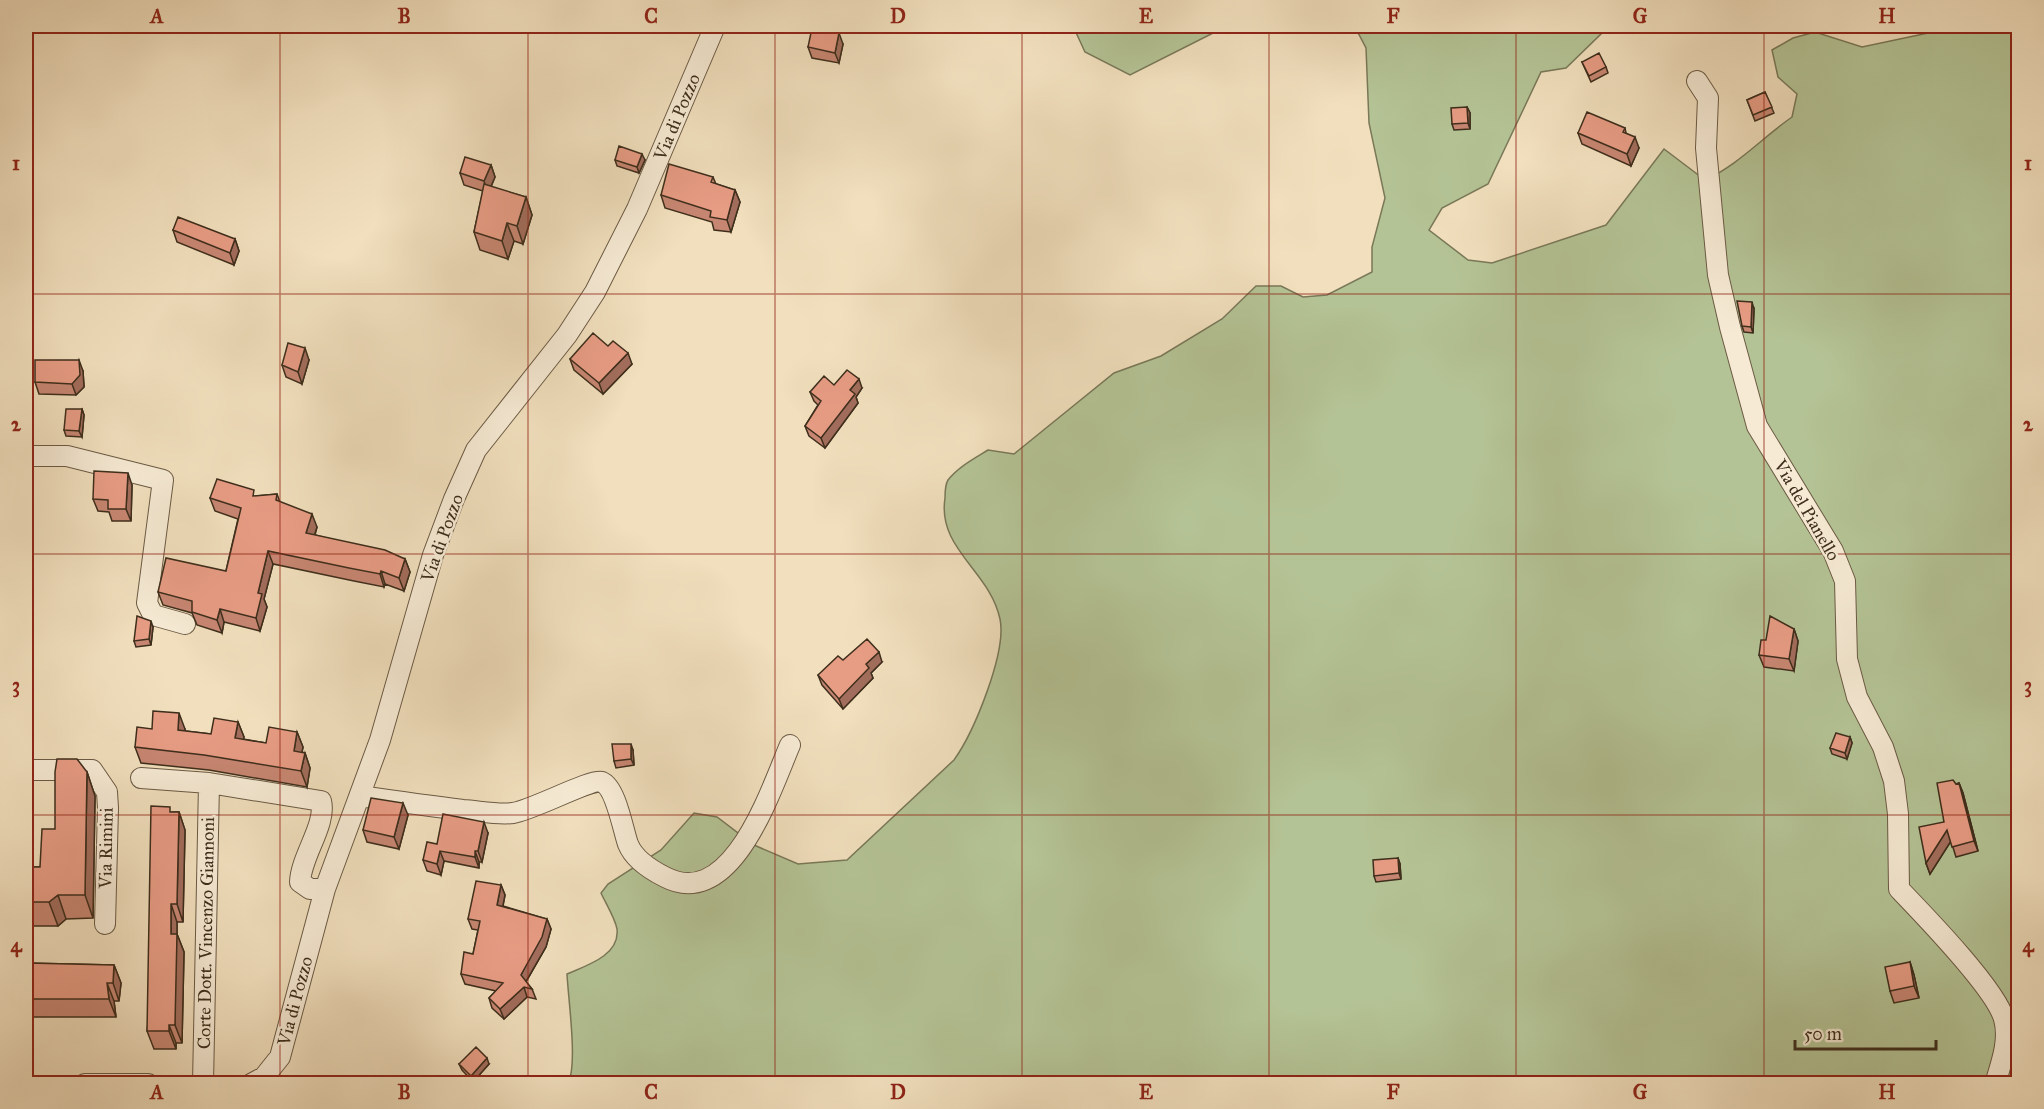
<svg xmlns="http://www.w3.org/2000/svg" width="2044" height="1109" font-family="'IM FELL Great Primer',serif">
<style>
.green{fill:#b4c395;stroke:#797858;stroke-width:1.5}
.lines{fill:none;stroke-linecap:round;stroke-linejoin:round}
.street-casing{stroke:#6b5a44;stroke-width:22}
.street{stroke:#f6ead4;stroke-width:20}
.wall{fill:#c78672;stroke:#3e2e1c;stroke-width:1.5}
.shaded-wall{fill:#a26d5c;stroke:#3e2e1c;stroke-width:1.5}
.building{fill:#e79c84;stroke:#3e2e1c;stroke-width:1.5}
.grid{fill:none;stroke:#8f2418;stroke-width:1.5;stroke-opacity:0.55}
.labels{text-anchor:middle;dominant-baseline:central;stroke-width:5;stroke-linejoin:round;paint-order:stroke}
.street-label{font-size:18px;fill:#3e2e1c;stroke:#f6ead4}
.neatline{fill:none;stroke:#8f2418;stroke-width:2}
.grid-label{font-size:20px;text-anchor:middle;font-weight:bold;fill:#8f2418}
</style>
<rect width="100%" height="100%" fill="#f1dfbd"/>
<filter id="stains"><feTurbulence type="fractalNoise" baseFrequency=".00333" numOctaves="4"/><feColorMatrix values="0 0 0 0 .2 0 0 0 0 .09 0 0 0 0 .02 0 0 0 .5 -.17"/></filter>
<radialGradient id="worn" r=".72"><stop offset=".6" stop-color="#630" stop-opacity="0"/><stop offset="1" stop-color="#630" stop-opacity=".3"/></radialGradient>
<!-- green -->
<path class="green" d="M1073 26H1227L1130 75 1085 52Z
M1347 26H1605L1603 32 1566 68 1541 72 1488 184 1442 208 1429 230 1468 260 1492 263 1606 225 1664 149 1705 180C1738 165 1762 138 1792 117L1797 94 1778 77 1772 50 1793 38 1815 32 1862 47 1947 29 2018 26V1083H568C578 1065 568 997 567 974 585 966 620 956 617 929 615 918 606 904 601 893L608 884 661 850 694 813 717 817 754 845 798 864 847 860 954 760C974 732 1007 652 1000 619 990 571 937 549 945 498 945 492 945 485 948 480 958 467 975 458 988 450L1014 454 1114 373 1161 356 1222 319 1256 286H1281L1303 297 1327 295 1372 272V247L1385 198 1369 123 1366 48 1355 27Z"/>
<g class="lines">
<!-- street casing -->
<g class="street-casing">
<path id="street" d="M1697 81 1708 98 1706 148 1718 275 1730 327 1757 426 1833 551 1845 581 1847 659 1857 697 1883 747 1894 781 1898 814 1899 889C1923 914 1996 989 2004 1019 2010 1040 2001 1064 1995 1084
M26 456H67L163 480 147 603 153 615 185 624
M26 770H92L107 792 108 808 105 924
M141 778 209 783 321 801C327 824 301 856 300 882L310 889H325
M360 796C394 801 429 806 463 810 479 811 498 815 513 813 533 810 592 778 602 782 616 788 623 830 628 844 634 859 651 870 665 877 732 912 771 789 790 745
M85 1084H148
M203 1084 209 783
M251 1084 264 1077 280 1057 325 889 380 740 433 555 454 499 476 450 567 335 595 292 637 209 715 26"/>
</g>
<!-- street -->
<use href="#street" class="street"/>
</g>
<!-- wall -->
<path class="wall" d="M843 44 839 63 812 58 808 47Z
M1582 62 1606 67 1608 73 1591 82Z
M1765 92 1774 113 1755 121 1747 100Z
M1467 107 1470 113V129L1454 130 1452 124Z
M1625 128 1626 133 1639 148 1631 166 1582 144 1578 133Z
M615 160H645L639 173 617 166Z
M491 165 495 177 491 187 526 197 532 215 523 244 514 241 508 259 480 250 474 232 483 191 464 185 460 173Z
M713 177 716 184 735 190 740 202 731 232 714 230 712 222 665 208 661 195Z
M173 230 235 239 239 251 234 265 177 242Z
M1754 309 1753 333 1744 332 1742 326Z
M608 346 632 364 603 394 574 370 570 359Z
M309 360 302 384 286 377 282 365Z
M83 371 84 387 76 395 39 394 35 382Z
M862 388 856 397 858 403 825 448 809 436 805 426 818 405 814 401 810 392Z
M82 409 84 415 82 437 66 436 64 430Z
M132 485 131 521H112L109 512 98 511 93 499Z
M277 494 280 502 317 527 315 535 405 559 410 572 404 591 385 584 384 587 354 581 273 564 264 599 267 607 260 631 224 622 222 633 197 625 192 613 163 605 158 592 226 571 238 519 215 511 210 498 256 496Z
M153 627 151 645 136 647 134 641Z
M1794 629 1798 641 1794 671 1764 667 1759 655Z
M843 660 882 662 871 673 873 678 843 709 822 685 818 675Z
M238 722 244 737 243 739 266 743 297 732 303 747 302 752 305 753 310 768 307 787 209 770 141 763 135 747 152 729H185V731L211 734Z
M1850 737 1852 743 1847 759 1832 754 1830 748Z
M633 750 634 765 616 768 614 761Z
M87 772 95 796 93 918 66 919 58 926H33L26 906V867H40L55 829Z
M1959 783 1963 793 1978 851 1956 857 1951 841 1930 874 1926 863 1944 822 1956 784Z
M172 812H179L185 830 183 922H177V934L184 952 182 1043H176V1049H154L147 1031Z
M408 815 399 849 367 842 363 830Z
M488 833 482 862H479V868L444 861 441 875 427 871 423 860 437 844Z
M1398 858 1400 864 1401 879 1376 882 1374 876Z
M501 885 505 895 503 906 547 919 551 929 546 947 526 982 532 989 536 999 527 997 504 1019 492 1008 489 998 496 991 465 984 461 974 473 954 478 930 472 929 468 919Z
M1910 962 1914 975 1919 998 1894 1003 1890 991Z
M26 963 114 965 121 983 119 1001H114L116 1017H26Z
M459 1064H489L473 1082 462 1070Z"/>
<!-- shaded-wall -->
<path class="shaded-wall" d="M839 33 843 44 839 63 835 53Z
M1467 107 1470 113V129L1468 123Z
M1635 137 1639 148 1631 166 1627 154Z
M642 154 645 160 639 173 637 167Z
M491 165 495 177 488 193 484 181Z
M735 190 740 202 731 232 727 220Z
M526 197 532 215 523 244 517 226Z
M507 223 514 241 508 259 502 241Z
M235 239 239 251 234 265 230 253Z
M1752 302 1754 309 1753 333 1751 327Z
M305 348 309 360 302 384 298 372Z
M628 353 632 364 603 394 599 383Z
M79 360 83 371 84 387 76 395 72 384Z
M859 379 862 388 856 397 858 403 825 448 821 438 850 390Z
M82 409 84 415 82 437 79 431Z
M128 473 132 485 131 521 126 509Z
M312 514 317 527 311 546 306 533Z
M268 551 273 564 264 599 267 607 260 631 256 618 258 593Z
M405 559 410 572 404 591 399 578Z
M381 571 385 584 384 587 380 574Z
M220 609 224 622 222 633 217 620Z
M151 621 153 627 151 645 149 639Z
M1794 629 1798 641 1794 671 1789 659Z
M879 652 882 662 871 673 873 678 843 709 839 699 866 664Z
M179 713 185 729 183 745 178 730Z
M238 722 244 737 241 753 235 738Z
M297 732 303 747 299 766 294 751Z
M1850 737 1852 743 1847 759 1845 753Z
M631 744 633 750 634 765 631 759Z
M305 753 310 768 307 787 301 771Z
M87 772 95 796 93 918 85 895Z
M1959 783 1963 793 1978 851 1974 841Z
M403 803 408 815 399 849 394 837Z
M179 812 185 830 183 922 177 904Z
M484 822 488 833 482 862 478 851Z
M1947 830 1951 841 1930 874 1926 863Z
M440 851 444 861 441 875 437 864Z
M475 851 479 862V868L475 857Z
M1398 858 1400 864 1401 879 1399 873Z
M501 885 505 895 501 915 497 905Z
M58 895 66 919 58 926 49 902Z
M171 904 177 922V937V934L184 952 182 1043 175 1025 171 934Z
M547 919 551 929 546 947 524 985 521 975Z
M1910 962 1914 975 1919 998 1914 986Z
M114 965 121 983 119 1001 113 983Z
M107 983 114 1001 116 1017 109 999Z
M524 987 527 997 504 1019 500 1009Z
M169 1025 176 1043V1049L169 1031Z
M487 1058 489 1064 473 1082 471 1076Z"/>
<!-- building -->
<path class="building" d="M812 28 839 33 835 53 808 47Z
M1599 53 1606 67 1589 76 1582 62Z
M1765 92 1772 107 1753 115 1747 100Z
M1467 107 1468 123 1452 124 1451 108Z
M1587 112 1625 128 1623 132 1635 137 1627 154 1578 133Z
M619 146 642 154 637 167 615 160Z
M465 157 491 165 484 181 460 173Z
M669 164 713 177 711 182 735 190 727 220 710 217 711 211 661 195Z
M484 184 526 197 517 226 507 223 502 241 474 232Z
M178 217 235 239 230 253 173 230Z
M1737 301 1752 302 1751 327 1742 326Z
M593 333 608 346 613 341 628 353 599 383 570 359Z
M288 343 305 348 298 372 282 365Z
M35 360H79L80 375 72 384 35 382Z
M847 370 859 379 850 390 855 394 821 438 805 426 821 401 810 392 824 376 834 385Z
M66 409H82L79 431 64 430Z
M94 471 128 473 126 509H108V500L93 499Z
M217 479 254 490 253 496 277 494 276 500 312 514 306 533 385 550 405 559 399 578 381 571 380 574 349 568 268 551 258 593 262 594 256 618 220 609 217 620 192 612V601L158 592 166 558 226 571 241 508 210 498Z
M137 616 151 621 149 639 134 641Z
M1770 616 1794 629 1789 659 1759 655 1761 640H1766Z
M867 639 879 652 866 664 869 668 839 699 818 675 838 656 843 660Z
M153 711 179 713 178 730 211 734 214 718 238 722 235 738 266 743 269 727 297 732 294 751 305 753 301 771 204 755 135 747 137 727 152 729Z
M1836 733 1850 737 1845 753 1830 748Z
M612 744H631V759L614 761Z
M57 759H77L87 772 85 895H58L49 902H26V867H40L42 829H55V772Z
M1953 780 1956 784 1959 783 1974 841 1952 847 1947 830 1926 863 1919 827 1944 822 1937 783Z
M371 798 403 803 394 837 363 830Z
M151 806 170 807V812H179L177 904H171V934H177L175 1025H169V1031H147Z
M443 814 484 822 478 851H475V857L440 851 437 864 423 860 427 842 437 844Z
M1398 858 1399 873 1374 876 1373 860Z
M476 881 501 885 497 905 547 919 542 937 521 975 532 989 524 987 500 1009 489 998 503 983 461 974 464 952 473 954 480 921 468 919Z
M1910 962 1914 986 1890 991 1885 967Z
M26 963 114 965 113 983H107L109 999H26Z
M476 1047 487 1058 471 1076 459 1064Z"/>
<!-- grid -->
<path class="grid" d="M280 26V1084M528 26V1084M775 26V1084M1022 26V1084M1269 26V1084M1516 26V1084M1764 26V1084M26 294H2018M26 554H2018M26 815H2018"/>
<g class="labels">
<!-- street labels -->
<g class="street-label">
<text transform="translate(677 117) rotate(-67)">Via di Pozzo</text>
<text transform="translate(1807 510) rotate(60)">Via del Pianello</text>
<text transform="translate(442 538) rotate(-70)">Via di Pozzo</text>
<text transform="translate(106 848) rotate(-89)">Via Rimini</text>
<text transform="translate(206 933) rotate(-89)">Corte Dott. Vincenzo Giannoni</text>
<text transform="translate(295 1001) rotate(-75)">Via di Pozzo</text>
</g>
</g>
<!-- margin -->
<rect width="2044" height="1109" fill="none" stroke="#f1dfbd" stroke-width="66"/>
<!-- scale -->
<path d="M1795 1040v9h141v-9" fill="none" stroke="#3e2e1c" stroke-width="3"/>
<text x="1804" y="1040" font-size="18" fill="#3e2e1c" stroke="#f6ead4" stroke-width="4.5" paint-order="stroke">50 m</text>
<rect x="33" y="33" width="1978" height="1043" class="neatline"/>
<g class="grid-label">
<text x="157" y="23">A</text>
<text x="404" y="23">B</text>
<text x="651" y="23">C</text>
<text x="898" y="23">D</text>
<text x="1146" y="23">E</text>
<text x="1393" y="23">F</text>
<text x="1640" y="23">G</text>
<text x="1887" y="23">H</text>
<text x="16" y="170">1</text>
<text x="2028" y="170">1</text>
<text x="16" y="431">2</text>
<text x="2028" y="431">2</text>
<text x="16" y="692">3</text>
<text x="2028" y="692">3</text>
<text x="16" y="952">4</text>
<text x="2028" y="952">4</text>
<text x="157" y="1099">A</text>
<text x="404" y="1099">B</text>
<text x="651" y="1099">C</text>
<text x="898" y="1099">D</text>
<text x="1146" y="1099">E</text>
<text x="1393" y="1099">F</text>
<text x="1640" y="1099">G</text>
<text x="1887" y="1099">H</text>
</g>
<rect width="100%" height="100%" filter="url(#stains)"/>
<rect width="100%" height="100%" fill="url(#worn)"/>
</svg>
